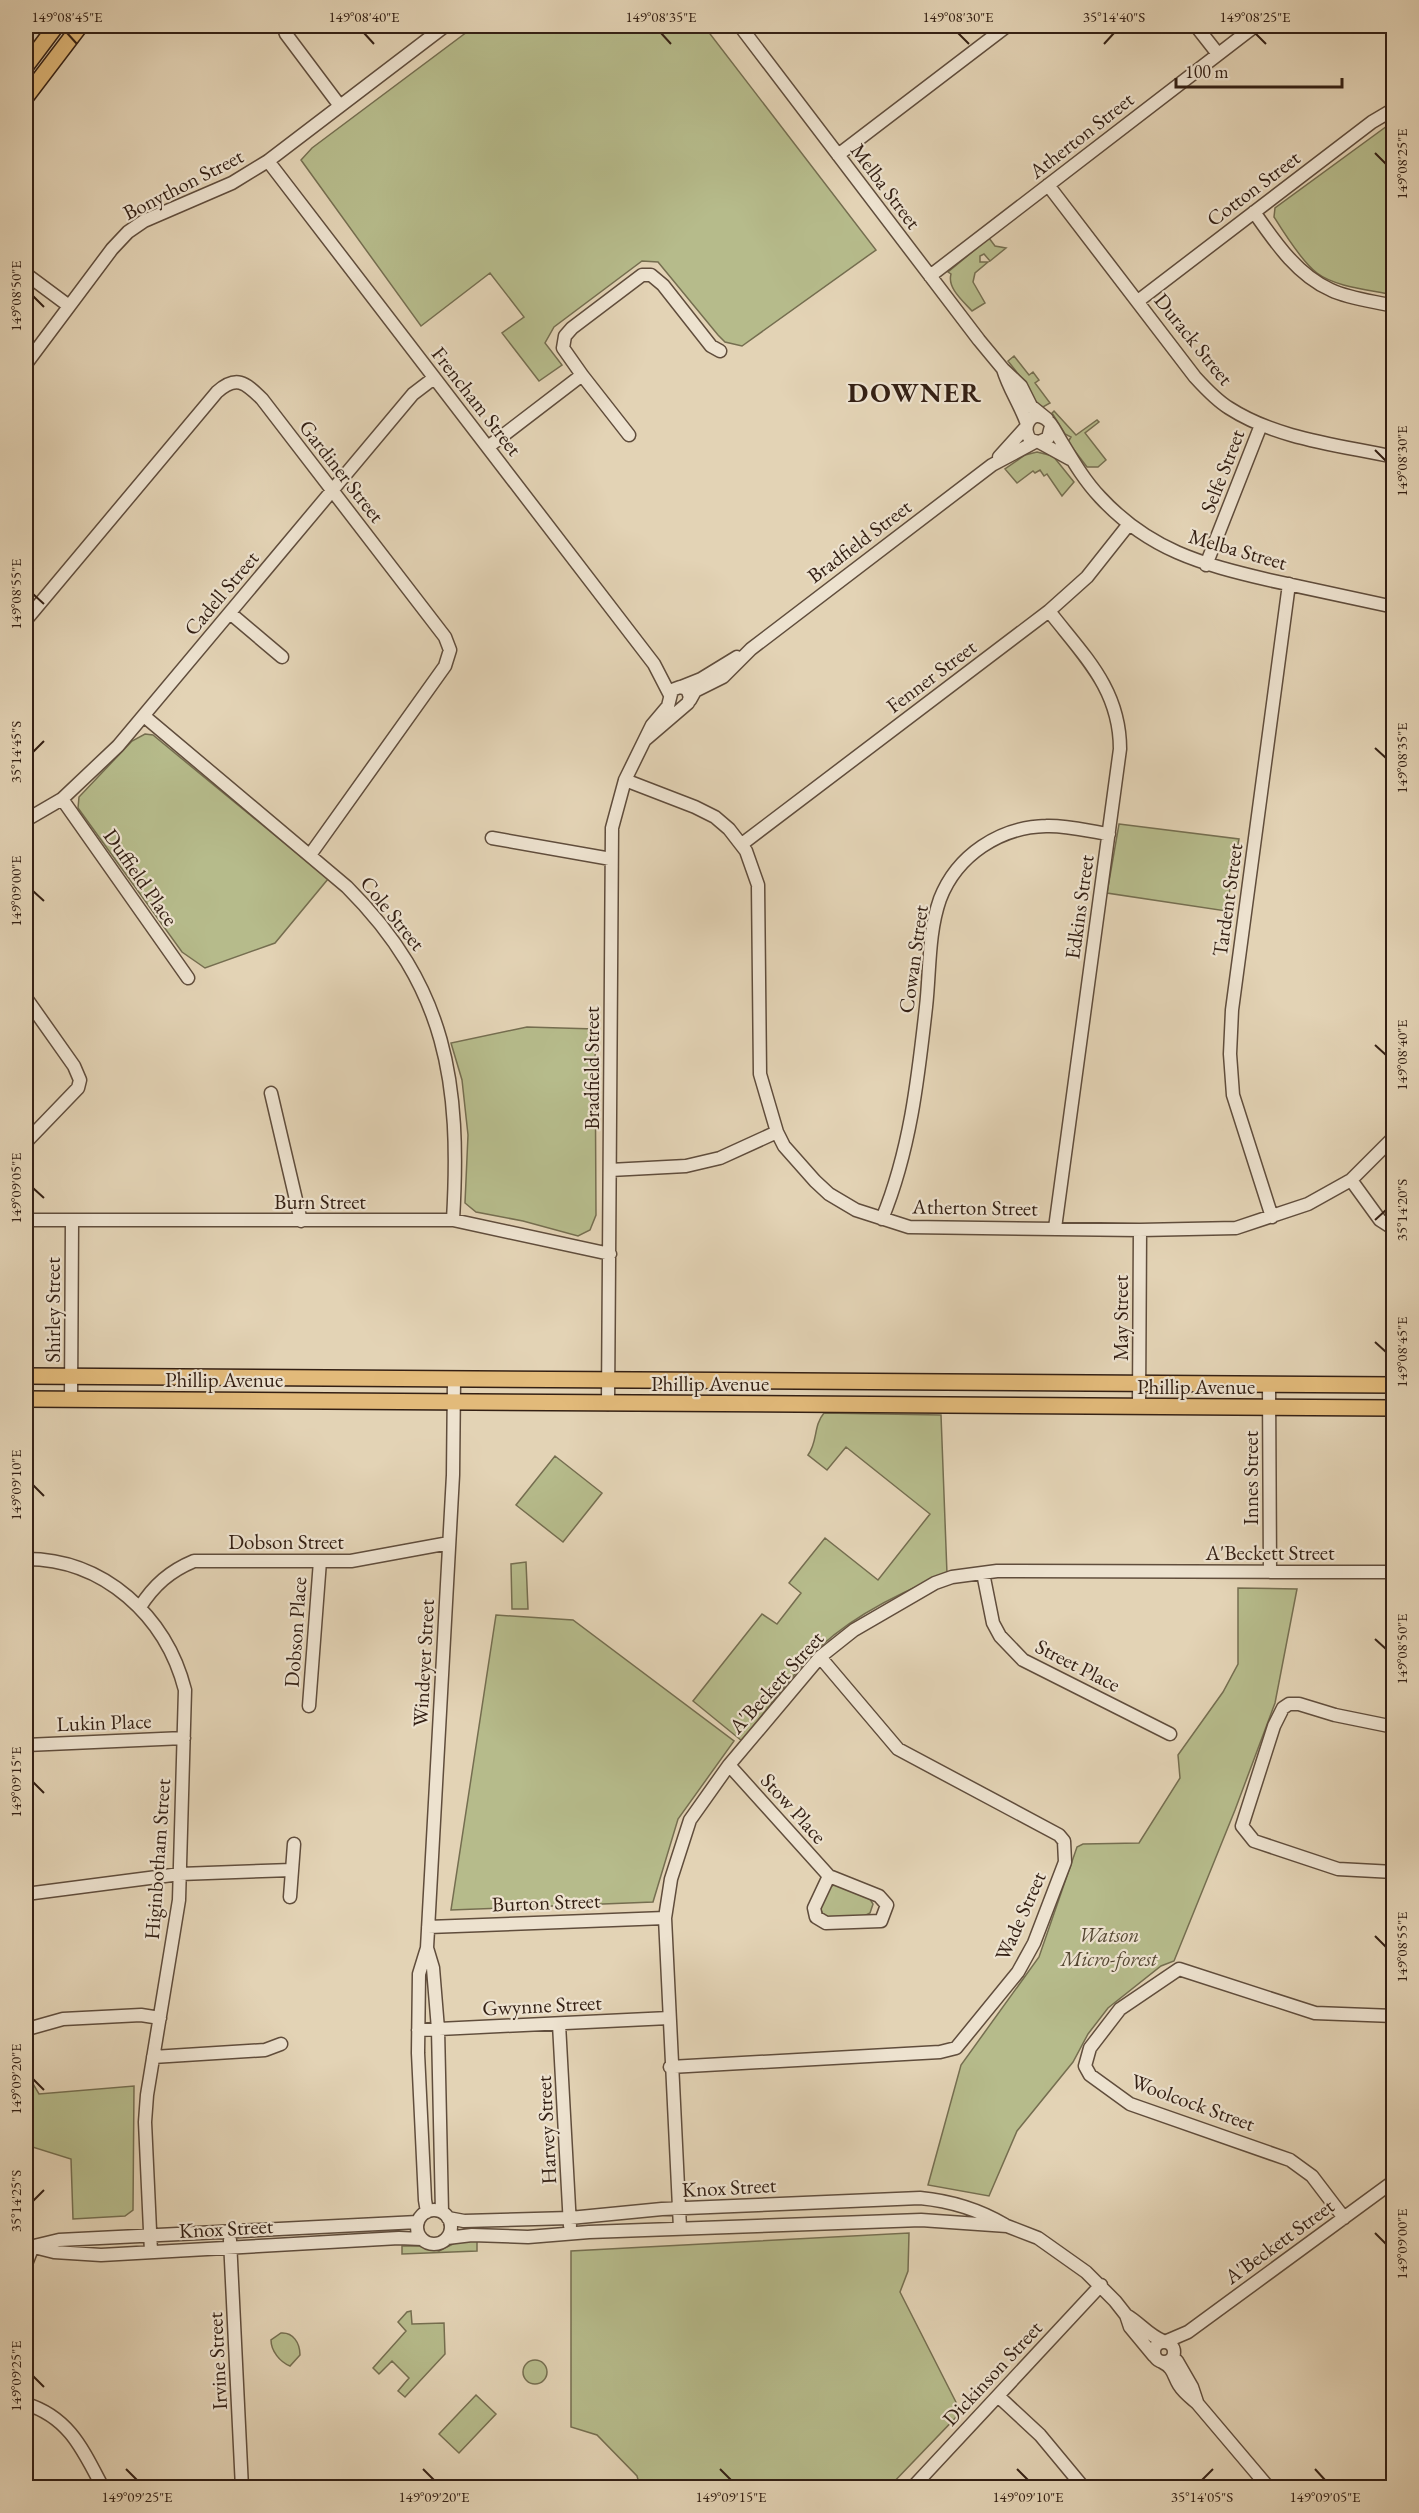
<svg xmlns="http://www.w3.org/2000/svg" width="1419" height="2513" font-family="'EB Garamond',serif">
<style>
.green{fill:#b6bb8b;stroke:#756e50;stroke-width:1.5}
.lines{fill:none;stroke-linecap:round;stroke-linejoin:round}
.minor-casing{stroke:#604d3c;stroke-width:15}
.major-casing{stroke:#342014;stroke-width:18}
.minor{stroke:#ede2cf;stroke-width:12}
.major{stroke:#e2ba7a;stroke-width:15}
.ticks{fill:none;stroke:#342014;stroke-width:2}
.labels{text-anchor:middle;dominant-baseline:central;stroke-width:4.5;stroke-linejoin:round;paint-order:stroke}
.street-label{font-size:21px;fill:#342014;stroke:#ede2cf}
.park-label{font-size:21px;font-style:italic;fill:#544732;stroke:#ede2cf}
.district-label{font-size:27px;font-weight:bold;letter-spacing:1.5px;fill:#342014;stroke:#ede2cf}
.neatline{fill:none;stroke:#342014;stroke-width:2}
.ticks-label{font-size:15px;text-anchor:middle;fill:#342014}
</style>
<rect width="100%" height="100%" fill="#e3d3b5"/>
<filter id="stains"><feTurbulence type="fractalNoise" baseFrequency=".00333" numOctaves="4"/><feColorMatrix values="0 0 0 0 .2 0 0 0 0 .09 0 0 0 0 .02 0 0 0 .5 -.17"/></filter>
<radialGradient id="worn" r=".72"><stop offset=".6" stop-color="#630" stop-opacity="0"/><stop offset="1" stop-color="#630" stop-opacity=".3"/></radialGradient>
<!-- green -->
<path class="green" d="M475 26H704L876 250 742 346 725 342 718 335 658 262 642 261 554 327 545 343 562 365 539 381 502 333 524 317 490 273 421 326 301 160 312 148Z
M1387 126 1394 136 1393 295C1371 290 1335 287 1317 273 1302 262 1284 233 1274 217L1275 208Z
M989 238 995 246 1006 248 990 261 984 254 980 256V262H988L975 273 973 282 985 303 972 311C963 301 947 288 951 274L948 272Z
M1014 356 1029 375 1033 372 1039 380 1035 383 1050 403 1043 407 1037 404 1027 385 1008 361Z
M1054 411 1076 435 1097 420 1099 422 1085 433 1106 460 1098 467H1087L1068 442 1071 437 1065 434 1052 413Z
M1037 452 1053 456 1074 482 1062 496 1047 474 1044 476 1040 470 1035 473 1033 471 1017 483 1005 469 1025 455Z
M145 734 153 735 328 879 275 943 205 968 182 952 78 808 79 797 132 741Z
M1119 824 1239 839 1226 911 1107 893Z
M527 1027 595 1029 596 1215 590 1230 578 1236 523 1221 476 1212 465 1203 468 1135 462 1080 451 1043Z
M824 1413 941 1415 947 1574C898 1593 845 1619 809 1658 785 1684 764 1713 742 1741L693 1701 762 1614 777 1624 801 1593 789 1583 825 1538 878 1580 930 1514 846 1447 827 1470 808 1455C818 1442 813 1426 824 1413Z
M555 1456 602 1493 563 1542 516 1505Z
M526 1562 528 1609H512L511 1564Z
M1238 1588 1297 1589 1275 1703 1235 1810 1174 1961 1161 1966 1108 2008 1088 2034 1073 2062 1017 2131 989 2196 928 2185 961 2065 1039 1957 1077 1847 1083 1844 1139 1843 1180 1778 1178 1755 1223 1692 1238 1664Z
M496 1615 573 1620 734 1741 678 1819 653 1902 451 1910Z
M837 1883 870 1899 873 1904 870 1913 862 1917H825L820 1909 830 1887Z
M26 2072 39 2094 134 2086 133 2210 125 2216 73 2219 71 2159 26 2145Z
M909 2233 908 2271 900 2292 961 2412 889 2487H640L637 2476 597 2435 571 2427V2251Z
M477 2239V2251L402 2254V2246H419L439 2251 457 2242Z
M411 2311 412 2324 444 2323 445 2354 405 2397 398 2391 409 2378 392 2361 379 2374 373 2368 406 2331 398 2322 407 2312Z
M281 2333C293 2332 300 2343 300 2355L290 2366C280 2362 271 2351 271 2340Z
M523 2372a12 12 0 1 1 24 0a12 12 0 1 1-24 0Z
M476 2395 496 2414 459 2453 439 2434Z"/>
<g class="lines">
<!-- minor casing -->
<g class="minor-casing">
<path id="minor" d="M283 26 286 34 340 106
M740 26 979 340 1003 369 1021 386 1031 406 1047 419
M1196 26 1218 54
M838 155 1007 26
M268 161 654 664 670 695
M1048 185 1195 377C1205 388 1216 400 1229 408 1277 439 1339 445 1394 457
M1254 212C1275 242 1297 275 1331 290 1350 299 1373 301 1394 306
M26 274 69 306
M930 276 1255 26
M1138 301 1372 122 1394 109
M26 364 112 249 128 232 144 221 232 183 268 161 445 26
M1003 369C1009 389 1020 404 1027 424
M582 375 629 435
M1051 426 1048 438 1039 442 1031 440C1020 429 1031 408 1046 419 1052 423 1057 435 1061 441 1073 461 1084 480 1100 497 1149 550 1201 564 1269 580 1310 589 1352 598 1394 607
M1039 442 1070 459
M488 447 582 375 563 348 565 336 572 328 642 275H651L663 285 711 346 720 351
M999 457 1026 427
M1206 565 1261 425
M1049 611C1084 656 1120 689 1120 749L1055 1228
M230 613 282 657
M26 620 217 392C236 375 245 382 262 399L445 637 450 650 445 666 310 855
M681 687 701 679 737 657
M690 700 695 691 723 677 751 649 992 465 1035 442
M144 716 347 887C447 987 461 1083 453 1220
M625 780 695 807 715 817 729 829 746 851 758 885 760 1074 777 1132 784 1146 815 1181 829 1194 856 1210 909 1227 1140 1230 1236 1228 1308 1204 1351 1180 1394 1137
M62 799 188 978
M26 820 62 799 118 746 413 394 434 378
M492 838 611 859
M742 844 1049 611 1087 577 1129 524
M1393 909H1394
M26 998 74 1066 80 1080 78 1088 26 1142
M271 1093 301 1221
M610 1170 686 1166 720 1158 777 1132
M1351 1180 1380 1220 1394 1229
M1272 1217 1233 1095 1230 1054 1232 1010 1289 584
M882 1219C910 1151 918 1079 926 1007 930 972 928 933 940 899 957 855 1000 827 1046 826 1066 825 1088 831 1109 834
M26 1220H453L610 1254
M1269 1384 1270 1572
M71 1400 72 1221
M608 1404 612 828 625 780 652 725 668 706 672 690 680 687 687 689 690 697 688 703 646 739
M1139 1406 1140 1230
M26 1559C104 1559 166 1616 185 1690L179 1900 147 2095 145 2122 151 2252
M983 1573 993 1623 1000 1636 1023 1660 1170 1734
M140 1607C154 1585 170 1571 194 1561H351L449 1543
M309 1706 320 1561
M1394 1727 1335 1715 1299 1704H1289L1283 1708 1274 1726 1242 1826 1254 1841 1338 1869 1394 1872
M26 1745 184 1738
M729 1765 829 1876 879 1896 887 1905 881 1921 826 1923 816 1917 814 1908 829 1876
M26 1894 180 1874 292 1870
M290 1897 294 1844
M428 1927 665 1918
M427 1948 433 1968 438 2029 442 2212
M559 2024 570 2226
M31 2028 63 2019 141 2015 160 2018
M418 2030 669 2018
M153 2057 265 2050 281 2044
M670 2067 940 2052 956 2048 1018 1972 1034 1943 1065 1862 1064 1841 1059 1835 898 1749 820 1657
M417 2227a17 17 0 1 1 34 0a17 17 0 1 1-34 0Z
M427 2212 425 2200 418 2053 419 1974 427 1948 453 1475 454 1380
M448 2218 464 2221 570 2218 662 2209 920 2198C951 2201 978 2209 1005 2225
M1344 2218 1312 2176 1290 2160 1130 2104 1090 2075 1085 2066 1090 2048 1120 2009 1179 1969 1315 2013 1394 2016
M680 2228 665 1918 671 1879 690 1820 729 1765 820 1657 854 1630 935 1583 952 1577 997 1571 1394 1572
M447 2238 472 2235 528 2237 589 2232 921 2220 1007 2226 1038 2238 1086 2272 1115 2301 1126 2315 1130 2327 1154 2356
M230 2240 242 2488
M26 2245 54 2252 101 2255 399 2238 422 2239
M34 2246 59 2240 418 2222
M26 2264 33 2246
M1126 2315C1140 2323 1148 2335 1163 2341
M1167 2341 1188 2332 1394 2181
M1154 2352a10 10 0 1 1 20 0a10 10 0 1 1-20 0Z
M1177 2361 1192 2387 1197 2402
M1162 2362C1174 2368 1173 2375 1179 2385 1184 2393 1190 2397 1197 2403L1269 2488
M998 2396 1040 2435 1084 2488
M26 2404C69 2417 83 2450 103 2488
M912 2488 1101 2285"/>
</g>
<!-- major casing -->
<g class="major-casing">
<path id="major" d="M26 66 56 26
M26 97 80 26
M26 1376 1394 1385
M26 1399 1394 1408"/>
</g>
<!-- minor -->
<use href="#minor" class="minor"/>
<!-- major -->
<use href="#major" class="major"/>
</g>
<!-- ticks -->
<path class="ticks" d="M67 33 77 44M364 33 374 44M661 33 671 44M958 33 969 44M1255 33 1266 44M1104 44 1114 33M1375 153 1386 164M33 296 44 307M1375 450 1386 461M33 594 44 604M1375 748 1386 758M33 752 44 741M33 891 44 901M1375 1045 1386 1055M33 1188 44 1198M1375 1220 1386 1210M1375 1342 1386 1352M33 1485 44 1496M1375 1639 1386 1649M33 1782 44 1793M1375 1936 1386 1947M33 2079 44 2090M33 2201 44 2190M1375 2233 1386 2244M33 2376 44 2387M126 2469 137 2480M423 2469 434 2480M720 2469 731 2480M1017 2469 1028 2480M1315 2469 1325 2480M1202 2480 1213 2469"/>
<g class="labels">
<!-- street labels -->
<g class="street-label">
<text transform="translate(1081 135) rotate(-38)">Atherton Street</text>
<text transform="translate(183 184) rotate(-27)">Bonython Street</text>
<text transform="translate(886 186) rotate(53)">Melba Street</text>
<text transform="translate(1253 188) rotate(-37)">Cotton Street</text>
<text transform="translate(1194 339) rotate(51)">Durack Street</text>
<text transform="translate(477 401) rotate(52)">Frencham Street</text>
<text transform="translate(342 471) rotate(52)">Gardiner Street</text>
<text transform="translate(1222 471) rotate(-69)">Selfe Street</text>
<text transform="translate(859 541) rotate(-37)">Bradfield Street</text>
<text transform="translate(1238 549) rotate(16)">Melba Street</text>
<text transform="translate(221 593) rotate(-50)">Cadell Street</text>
<text transform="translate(931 676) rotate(-37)">Fenner Street</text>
<text transform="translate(141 877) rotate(55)">Duffield Place</text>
<text transform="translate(1227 900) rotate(-82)">Tardent Street</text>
<text transform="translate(1079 907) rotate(-82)">Edkins Street</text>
<text transform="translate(393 913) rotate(51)">Cole Street</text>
<text transform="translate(913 959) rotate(-82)">Cowan Street</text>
<text transform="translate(591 1068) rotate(-90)">Bradfield Street</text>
<text x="320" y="1201">Burn Street</text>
<text transform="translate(975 1207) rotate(1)">Atherton Street</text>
<text transform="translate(52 1310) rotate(-90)">Shirley Street</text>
<text transform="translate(1120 1318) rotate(-90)">May Street</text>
<text x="224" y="1379">Phillip Avenue</text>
<text x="710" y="1383">Phillip Avenue</text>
<text x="1196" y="1386">Phillip Avenue</text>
<text transform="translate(1250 1478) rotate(-90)">Innes Street</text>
<text x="286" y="1541">Dobson Street</text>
<text x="1270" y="1552">A'Beckett Street</text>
<text transform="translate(295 1632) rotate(-86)">Dobson Place</text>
<text transform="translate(423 1663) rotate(-87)">Windeyer Street</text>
<text transform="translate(1078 1665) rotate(27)">Street Place</text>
<text transform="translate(776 1682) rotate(-48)">A'Beckett Street</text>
<text transform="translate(104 1722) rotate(-2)">Lukin Place</text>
<text transform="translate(794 1808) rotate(48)">Stow Place</text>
<text transform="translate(157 1859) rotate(-86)">Higinbotham Street</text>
<text transform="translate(546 1902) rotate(-2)">Burton Street</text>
<text transform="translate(1020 1916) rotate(-66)">Wade Street</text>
<text transform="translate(542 2005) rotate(-3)">Gwynne Street</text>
<text transform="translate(1193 2102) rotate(20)">Woolcock Street</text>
<text transform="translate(546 2130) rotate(-93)">Harvey Street</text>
<text transform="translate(729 2187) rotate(-3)">Knox Street</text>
<text transform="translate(226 2228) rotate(-3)">Knox Street</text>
<text transform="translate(1279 2241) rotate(-36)">A'Beckett Street</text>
<text transform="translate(217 2361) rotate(-93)">Irvine Street</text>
<text transform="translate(992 2373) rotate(-47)">Dickinson Street</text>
</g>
<!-- park labels -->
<g class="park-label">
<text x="1109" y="1934">Watson<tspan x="1109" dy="24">Micro-forest</tspan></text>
</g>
<!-- district labels -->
<g class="district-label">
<text x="915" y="392">DOWNER</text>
</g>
</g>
<!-- margin -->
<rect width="1419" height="2513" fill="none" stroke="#e3d3b5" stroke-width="66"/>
<!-- scale -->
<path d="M1176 78v9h166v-9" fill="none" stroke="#342014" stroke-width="3"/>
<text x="1185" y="78" font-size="18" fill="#342014" stroke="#ede2cf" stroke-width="4.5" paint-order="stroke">100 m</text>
<rect x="33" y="33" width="1353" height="2447" class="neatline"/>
<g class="ticks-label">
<text x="67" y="22">149°08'45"E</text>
<text x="364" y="22">149°08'40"E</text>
<text x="661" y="22">149°08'35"E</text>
<text x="958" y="22">149°08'30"E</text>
<text x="1114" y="22">35°14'40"S</text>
<text x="1255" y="22">149°08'25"E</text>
<text transform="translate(1402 164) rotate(-90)" y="5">149°08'25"E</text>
<text transform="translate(16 296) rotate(-90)" y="5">149°08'50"E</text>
<text transform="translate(1402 461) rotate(-90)" y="5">149°08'30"E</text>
<text transform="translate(16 594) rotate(-90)" y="5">149°08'55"E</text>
<text transform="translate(16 752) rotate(-90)" y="5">35°14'45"S</text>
<text transform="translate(1402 758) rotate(-90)" y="5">149°08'35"E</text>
<text transform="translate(16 891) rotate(-90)" y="5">149°09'00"E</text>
<text transform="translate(1402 1055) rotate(-90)" y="5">149°08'40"E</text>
<text transform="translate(16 1188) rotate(-90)" y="5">149°09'05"E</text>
<text transform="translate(1402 1210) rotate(-90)" y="5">35°14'20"S</text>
<text transform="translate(1402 1352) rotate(-90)" y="5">149°08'45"E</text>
<text transform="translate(16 1485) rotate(-90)" y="5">149°09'10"E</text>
<text transform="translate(1402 1649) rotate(-90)" y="5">149°08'50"E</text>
<text transform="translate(16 1782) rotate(-90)" y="5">149°09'15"E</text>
<text transform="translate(1402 1947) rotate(-90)" y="5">149°08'55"E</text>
<text transform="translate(16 2079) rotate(-90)" y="5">149°09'20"E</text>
<text transform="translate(16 2201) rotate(-90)" y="5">35°14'25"S</text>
<text transform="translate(1402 2244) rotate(-90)" y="5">149°09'00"E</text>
<text transform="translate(16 2376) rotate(-90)" y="5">149°09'25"E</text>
<text x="137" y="2502">149°09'25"E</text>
<text x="434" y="2502">149°09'20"E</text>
<text x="731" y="2502">149°09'15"E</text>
<text x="1028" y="2502">149°09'10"E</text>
<text x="1202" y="2502">35°14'05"S</text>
<text x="1325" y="2502">149°09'05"E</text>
</g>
<rect width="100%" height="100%" filter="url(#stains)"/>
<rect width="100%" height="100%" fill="url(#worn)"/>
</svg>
